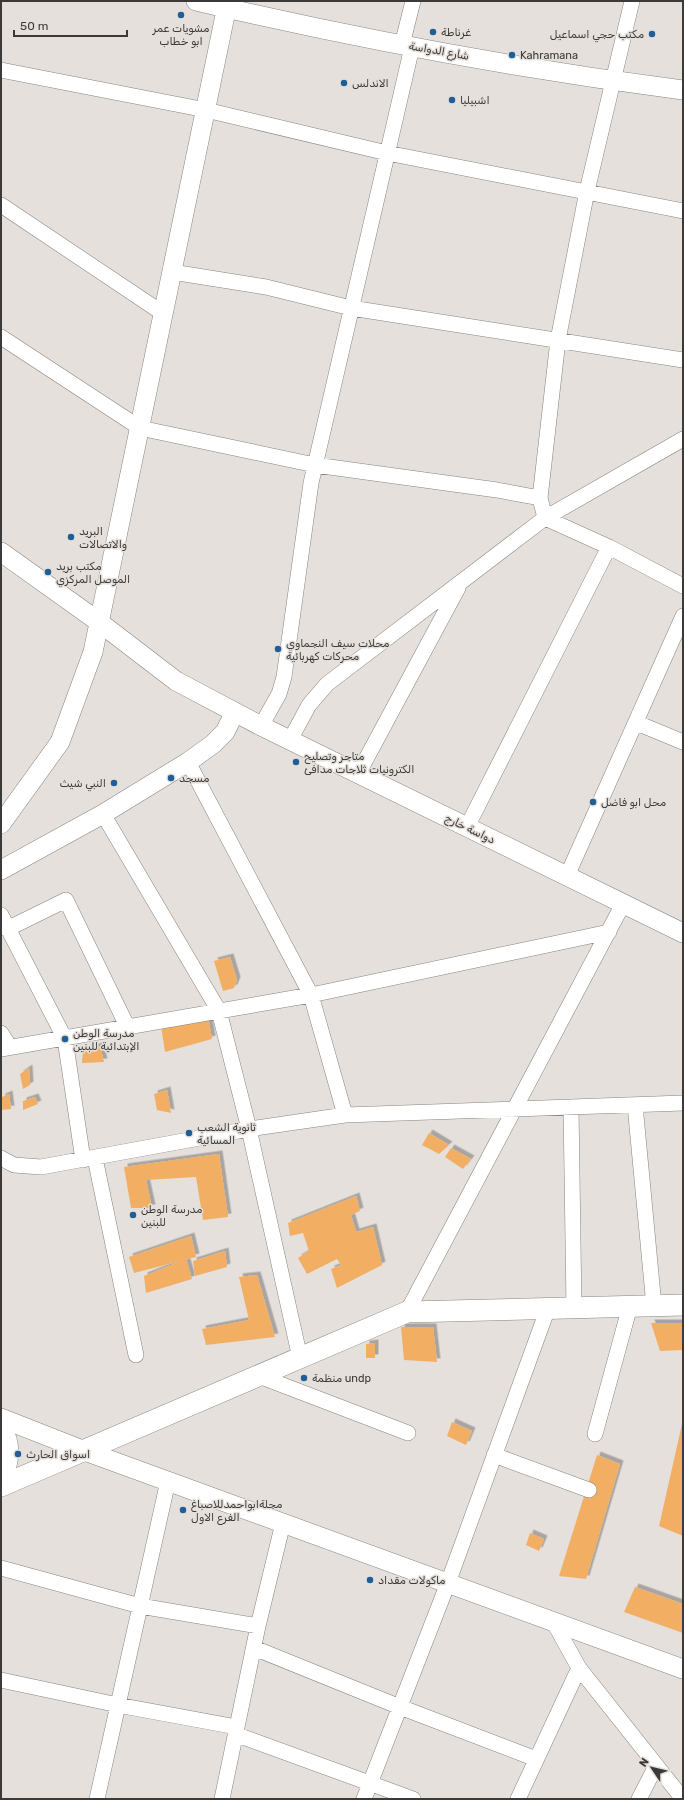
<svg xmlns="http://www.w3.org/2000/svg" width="684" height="1800" font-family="Rubik,'Noto Sans Arabic',sans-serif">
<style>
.building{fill:#f2af63;filter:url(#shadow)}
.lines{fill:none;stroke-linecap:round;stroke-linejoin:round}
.minor-casing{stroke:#88847f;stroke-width:16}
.tertiary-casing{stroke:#88847f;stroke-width:20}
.secondary-casing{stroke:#88847f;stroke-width:22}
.minor{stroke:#fff;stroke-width:15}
.tertiary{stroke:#fff;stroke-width:19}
.secondary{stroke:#fff;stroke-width:21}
.poi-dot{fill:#205f95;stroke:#e5e0db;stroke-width:1.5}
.labels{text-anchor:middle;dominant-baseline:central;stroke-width:3;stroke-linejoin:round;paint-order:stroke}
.poi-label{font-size:11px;fill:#3c3a38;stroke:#e5e0db;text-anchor:start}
.street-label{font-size:11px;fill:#3c3a38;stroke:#e5e0db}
</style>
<defs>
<filter id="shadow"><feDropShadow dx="3.5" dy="-3.5" stdDeviation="0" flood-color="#0004"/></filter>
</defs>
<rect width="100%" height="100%" fill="#e5e0db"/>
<!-- building -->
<path class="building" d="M230 957 237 980 234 988 223 991 214 961Z
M208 1017 212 1039 165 1052 161 1026Z
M100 1046 104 1062 82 1063 83 1050Z
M29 1068 30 1085 23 1089 20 1074Z
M167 1090 171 1113 157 1110 154 1094Z
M9 1094 11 1109 1 1110 2 1097Z
M35 1097 38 1104 23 1110V1101Z
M429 1133 449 1145 439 1154 422 1145Z
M451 1148 471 1159 463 1169 445 1157Z
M219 1154 228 1217 203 1220 196 1177 146 1180 152 1208H131L124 1167Z
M356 1196 360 1211 351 1215 356 1232 373 1227 382 1265 337 1288 331 1269 341 1265 337 1259 307 1274 298 1258 309 1251 303 1233 290 1236 288 1223Z
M191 1236 196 1257 134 1273 129 1257Z
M225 1251 227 1267 195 1276 193 1261Z
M186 1259 192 1279 146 1293 144 1276Z
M257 1275 275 1337 206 1345 202 1329 249 1320 239 1277Z
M651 1323H683V1350L660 1351Z
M401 1327H433L437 1362 404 1360Z
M375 1343V1358H366V1344Z
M452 1422 472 1431 466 1445 447 1436Z
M682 1424H683V1536L659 1526Z
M597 1455 620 1464 586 1579 559 1576Z
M530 1533 544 1539 539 1551 526 1545Z
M635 1587 683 1604V1633L624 1612Z"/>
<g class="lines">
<!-- minor casing -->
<g class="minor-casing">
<path id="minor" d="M632 1 587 191 558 340 540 498 545 518 609 547 683 586
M402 45 413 1
M1 70 206 110 387 153 683 211
M1 205 164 314
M172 272 266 287 351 308 683 360
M1 337 140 428 315 465 497 490 540 498
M637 723 683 742
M261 726 279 694 284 677 311 483 412 47
M290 740 309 705 327 684 545 518 683 439
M188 762 311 995 345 1115
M358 774 458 588
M103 814 219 1011 249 1129 300 1358
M467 827 609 547
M567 876 683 616
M1 915 65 1039 83 1160
M7 929 66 900 128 1028
M1 1033 10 1047
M1 1049 311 995 609 932
M635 1105 654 1306
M571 1107 574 1308
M1 1158 14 1165 41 1167 249 1129 345 1115 683 1103
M95 1158 136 1355
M407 1312 623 904
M259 1376 408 1433
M595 1434 630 1306
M494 1455 589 1490
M1 1568 140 1606 258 1626
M553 1621 579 1668 683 1799
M254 1648 400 1707 536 1759
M1 1680 118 1705 237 1727
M235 1734 413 1799
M97 1799 168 1481
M222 1799 258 1626 283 1523
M364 1799 448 1583 548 1308
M518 1799 579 1668
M639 1799 656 1766"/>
</g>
<!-- tertiary casing -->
<g class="tertiary-casing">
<path id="tertiary" d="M196 1C357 39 520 69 683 90
M1 552 99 622 176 681 261 726 683 933
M1 824 60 742 93 652 228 1
M1 870 103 814 188 762 213 744 225 732 235 712
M1 1418 85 1451 683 1669"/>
</g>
<!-- secondary casing -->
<g class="secondary-casing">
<path id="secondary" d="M1 1428C11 1444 9 1463 1 1479
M1 1486 407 1312 683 1305"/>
</g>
<!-- minor -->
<use href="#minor" class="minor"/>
<!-- tertiary -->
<use href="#tertiary" class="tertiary"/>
<!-- secondary -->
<use href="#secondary" class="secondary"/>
</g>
<!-- markers -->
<g class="poi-dot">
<circle cx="181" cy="15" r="4"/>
<circle cx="433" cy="32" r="4"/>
<circle cx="652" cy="34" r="4"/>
<circle cx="512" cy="55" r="4"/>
<circle cx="344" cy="83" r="4"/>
<circle cx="452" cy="100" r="4"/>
<circle cx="71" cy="537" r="4"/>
<circle cx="48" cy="572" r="4"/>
<circle cx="278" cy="649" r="4"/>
<circle cx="296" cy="762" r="4"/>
<circle cx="171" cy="778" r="4"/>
<circle cx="114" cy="783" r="4"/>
<circle cx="593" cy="802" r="4"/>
<circle cx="65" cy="1039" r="4"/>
<circle cx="189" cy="1133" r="4"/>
<circle cx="133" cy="1215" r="4"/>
<circle cx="304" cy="1378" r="4"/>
<circle cx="18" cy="1454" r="4"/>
<circle cx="183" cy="1510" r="4"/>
<circle cx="370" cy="1580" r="4"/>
</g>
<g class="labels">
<!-- poi labels -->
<g class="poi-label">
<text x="181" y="28" text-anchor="middle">مشويات عمر<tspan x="181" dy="13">ابو خطاب</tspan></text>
<text x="441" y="32">غرناطة</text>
<text x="644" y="34" text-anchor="end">مكتب حجي اسماعيل</text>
<text x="520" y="55">Kahramana</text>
<text x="352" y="83">الاندلس</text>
<text x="460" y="100">اشبيليا</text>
<text x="79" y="531">البريد<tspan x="79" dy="13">والاتصالات</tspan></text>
<text x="56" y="566">مكتب بريد<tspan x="56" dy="13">الموصل المركزي</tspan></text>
<text x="286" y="643">محلات سيف النجماوي<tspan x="286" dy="13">محركات كهربائية</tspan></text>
<text x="304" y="756">متاجر وتصليح<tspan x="304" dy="13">الكترونيات ثلاجات مدافئ</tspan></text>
<text x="179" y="778">مسجد</text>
<text x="106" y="783" text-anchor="end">النبي شيث</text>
<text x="601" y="802">محل ابو فاضل</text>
<text x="73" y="1033">مدرسة الوطن<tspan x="73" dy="13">الإبتدائية للبنين</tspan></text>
<text x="197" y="1127">ثانوية الشعب<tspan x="197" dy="13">المسائية</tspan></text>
<text x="141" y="1209">مدرسة الوطن<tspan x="141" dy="13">للبنين</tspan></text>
<text x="312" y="1378">منظمة undp</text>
<text x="26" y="1454">اسواق الحارث</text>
<text x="191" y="1504">مجلةابواحمدللاصباغ<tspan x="191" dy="13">الفرع الاول</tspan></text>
<text x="378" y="1580">ماكولات مقداد</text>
</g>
<!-- street labels -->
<g class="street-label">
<text transform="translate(439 51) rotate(10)">شارع الدواسة</text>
<text transform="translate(470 829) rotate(26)">دواسة خارج</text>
</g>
</g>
<!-- border -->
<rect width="684" height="1800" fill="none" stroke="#3c3a38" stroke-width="4"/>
<!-- north arrow -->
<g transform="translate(652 1768) rotate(305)" stroke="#e5e0db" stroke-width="3" paint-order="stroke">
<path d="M0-3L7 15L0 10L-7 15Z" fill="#3c3a38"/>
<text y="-6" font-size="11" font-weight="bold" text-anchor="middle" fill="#3c3a38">N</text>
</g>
<!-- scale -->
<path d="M14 30v6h113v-6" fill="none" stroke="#3c3a38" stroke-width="2"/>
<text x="20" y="30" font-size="12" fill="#3c3a38" stroke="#e5e0db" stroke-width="3" paint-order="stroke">50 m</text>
</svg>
